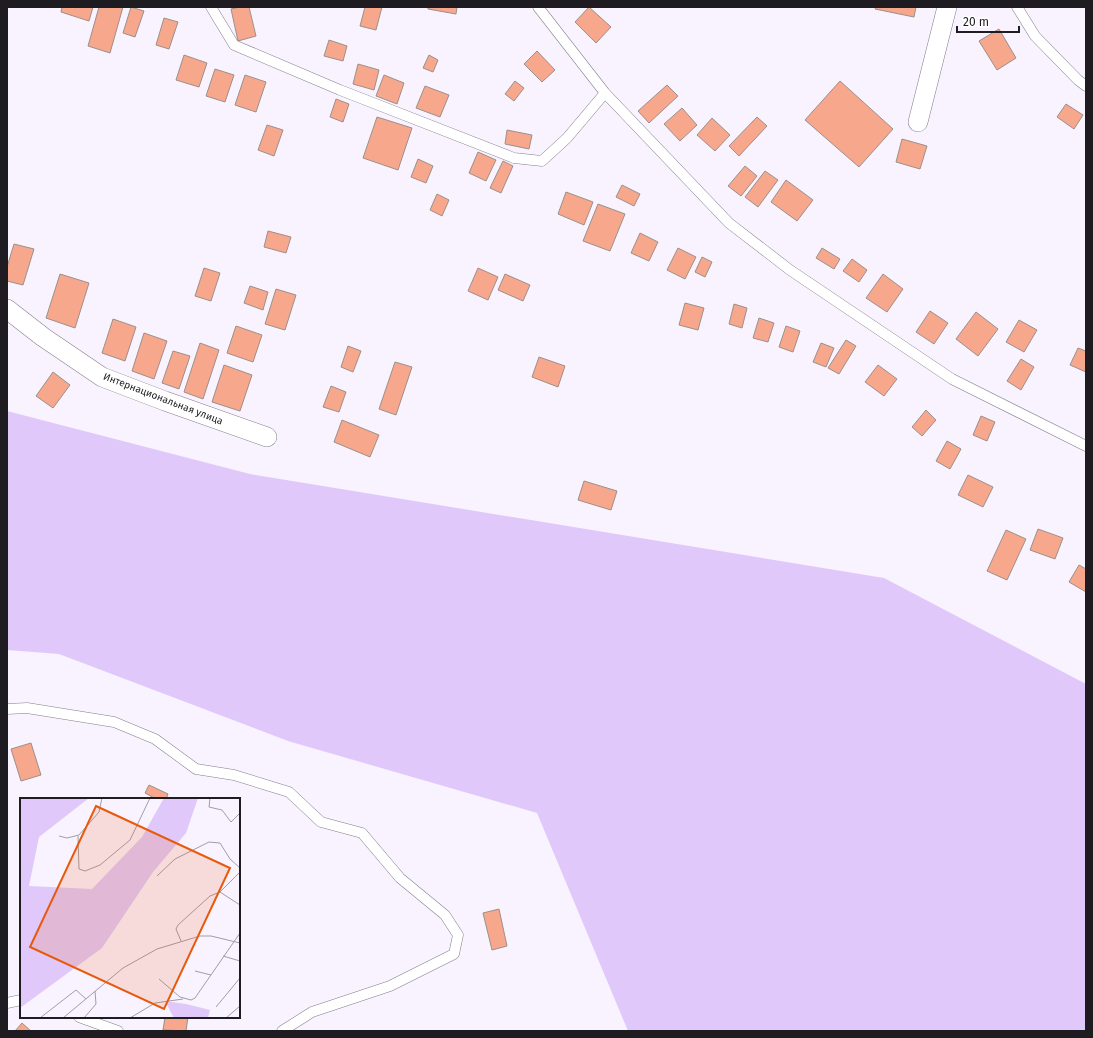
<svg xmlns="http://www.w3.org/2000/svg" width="1093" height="1038" font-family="'Fira Sans',sans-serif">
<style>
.green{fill:#e0c9fa}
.building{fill:#f6a78c;stroke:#9d8f8a}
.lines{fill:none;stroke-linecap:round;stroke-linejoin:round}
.service-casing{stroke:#847f8b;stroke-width:11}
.minor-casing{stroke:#847f8b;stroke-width:20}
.service{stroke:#fff;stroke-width:10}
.minor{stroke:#fff;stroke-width:19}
.labels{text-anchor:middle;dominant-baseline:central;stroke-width:3;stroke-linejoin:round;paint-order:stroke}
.street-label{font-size:10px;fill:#1e1c21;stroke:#fff}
.inset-road{fill:none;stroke:#a19da6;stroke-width:1}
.view{fill:#e8590c;fill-opacity:0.15;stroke:#e8590c;stroke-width:2}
.inset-edge{fill:none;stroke:#1e1c21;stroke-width:2}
</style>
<rect width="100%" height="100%" fill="#f8f3fe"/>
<!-- green -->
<path class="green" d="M7 411 250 474 884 578 1086 684V1031H628L537 813 288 741 59 654 7 650Z"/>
<!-- building -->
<path class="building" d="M62 7H93L89 21 61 12Z
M99 7H123L110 53 88 46Z
M131 7 144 11 135 37 123 33Z
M240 7H249L256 36 238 41 231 9Z
M365 7H382L376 30 360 26Z
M428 7H457L456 14 428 9Z
M589 7 611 27 596 43 575 22Z
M876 7H916L914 17 875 9Z
M164 18 178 22 169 49 156 45Z
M999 29 1016 58 997 70 979 41Z
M329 40 347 46 343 61 324 56Z
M537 51 555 70 542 82 524 64Z
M184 55 207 63 199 87 176 80Z
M429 55 438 60 433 72 423 68Z
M358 64 379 70 374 90 353 84Z
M215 69 234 75 225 102 206 96Z
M245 75 266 82 256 112 235 105Z
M384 75 404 83 397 104 376 96Z
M515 81 524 88 514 101 505 94Z
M840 81 893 129 859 167 805 120Z
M667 85 678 96 649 123 638 111Z
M425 86 449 95 440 117 416 108Z
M336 99 349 104 343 122 330 117Z
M1066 104 1083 115 1074 129 1057 117Z
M682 108 697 125 680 141 664 124Z
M377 117 412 128 398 170 363 158Z
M757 117 767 126 739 156 729 146Z
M712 118 730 135 715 151 697 135Z
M267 125 283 130 274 156 258 150Z
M507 130 532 135 529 149 505 144Z
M902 139 927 146 920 169 896 162Z
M478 152 496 160 486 181 469 173Z
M418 159 433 166 426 183 411 177Z
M503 161 513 166 501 193 490 188Z
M745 166 757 176 741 196 728 186Z
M765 171 778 180 758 207 745 197Z
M786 180 813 200 797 221 771 202Z
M622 185 640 194 634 206 616 197Z
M566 192 593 202 584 225 558 214Z
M437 194 449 200 442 216 430 210Z
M598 204 625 214 610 251 583 241Z
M268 231 291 237 286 253 264 247Z
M640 233 658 242 649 261 631 253Z
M14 244 34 249 23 285 7 281V267Z
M678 248 696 257 685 279 667 270Z
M822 248 840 259 834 269 816 258Z
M702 257 712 262 705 277 695 272Z
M852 259 867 270 859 282 843 271Z
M204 268 220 273 211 301 195 296Z
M478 268 498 277 488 300 468 291Z
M60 274 89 283 75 328 46 318Z
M505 274 530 285 523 301 498 290Z
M883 274 903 289 887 312 866 298Z
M250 286 268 292 263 310 244 303Z
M276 289 296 295 285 330 265 324Z
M685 303 704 308 698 330 679 325Z
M734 304 747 308 742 328 729 324Z
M930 311 948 323 934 344 916 332Z
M976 312 998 329 978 356 956 339Z
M759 318 774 323 768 342 753 338Z
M113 319 136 327 125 361 102 353Z
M1019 320 1037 330 1024 352 1006 342Z
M236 326 262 335 253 362 227 353Z
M786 326 800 331 793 352 779 347Z
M144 333 167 341 154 379 132 371Z
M846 340 856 346 839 374 828 368Z
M200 343 219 350 203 399 184 392Z
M821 343 834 348 826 367 813 362Z
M348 346 361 351 353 372 341 367Z
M1078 348 1086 351V372L1070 365Z
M173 351 190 356 179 389 162 383Z
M539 357 565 366 558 387 532 377Z
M1021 359 1034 367 1021 390 1007 381Z
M395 362 412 367 396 415 379 409Z
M224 365 252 375 240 411 212 402Z
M878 365 897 379 884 396 865 382Z
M53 372 70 385 53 408 36 396Z
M331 386 346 392 339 412 323 407Z
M926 410 936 420 922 436 912 427Z
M981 416 995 422 987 441 973 435Z
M342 420 379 435 370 457 334 442Z
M947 441 961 449 950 469 936 461Z
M968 475 993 487 983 507 958 495Z
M584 481 617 491 611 510 578 500Z
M1038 529 1063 538 1055 559 1030 550Z
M1006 530 1026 539 1007 580 987 571Z
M1079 565 1086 569V592L1069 582Z
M31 743 41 775 21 781 11 749Z
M149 785 168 794 166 799H156L145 793Z
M499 909 507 946 492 950 483 913Z
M165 1017H188L186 1031 163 1030Z
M22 1023 31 1031H15Z"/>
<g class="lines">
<!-- service casing -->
<g class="service-casing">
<path id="service" d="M211 7 234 45 340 90 514 158 542 161 567 138 605 93
M538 7 605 93 729 223 790 270 952 379 1086 446
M1017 7 1035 36 1078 80 1086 86
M7 709 27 708 114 722 155 739 196 769 234 775 289 792 321 822 362 833 400 878 445 915 458 935 454 954 390 986 312 1012 282 1031
M7 1003 21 1000
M79 1017 118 1031"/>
</g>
<!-- minor casing -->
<g class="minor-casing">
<path id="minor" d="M918 122 947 7
M7 309 43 337 102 377 165 401 267 437"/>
</g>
<!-- service -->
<use href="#service" class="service"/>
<!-- minor -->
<use href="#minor" class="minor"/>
</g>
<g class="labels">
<!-- street labels -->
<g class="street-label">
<text transform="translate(163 399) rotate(21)">Интернациональная улица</text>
</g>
</g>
<!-- overview -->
<g transform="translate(20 798)">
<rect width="220" height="220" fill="#f8f3fe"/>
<path d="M0 0H69L19 39 9 88 72 91 122 39 144 0H178L166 35 133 74 82 150 0 210ZM145 203 166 206 190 212 188 220H154Z" fill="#e0c9fa"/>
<path class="inset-road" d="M190 0 189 9 202 12 211 24 220 15M39 38 47 40 59 37 79 14 82 0M58 38 59 71 65 73 80 67 110 42 130 0M220 74 200 94 220 107M137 78 155 61 189 44 200 45 210 61 220 70M161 143 156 131 158 127 190 98 200 94M203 158 220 163M175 173 191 177M139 181 160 199 171 202 175 200 220 135M196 209 220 180M20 220 56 192 66 201M43 220 103 170 137 151 180 138H191L220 145M64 220 76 206 75 193M110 220 135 205 163 201M206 220 220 208"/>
<path class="view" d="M76 8 210 70 144 211 10 149Z"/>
<rect width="220" height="220" class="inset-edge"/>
</g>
<!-- border -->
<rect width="1093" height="1038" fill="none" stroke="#1e1c21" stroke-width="16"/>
<!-- scale -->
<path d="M957 26v6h62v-6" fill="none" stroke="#1e1c21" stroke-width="2"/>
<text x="963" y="26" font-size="12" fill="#1e1c21" stroke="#ffffff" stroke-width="3" paint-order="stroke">20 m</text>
</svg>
